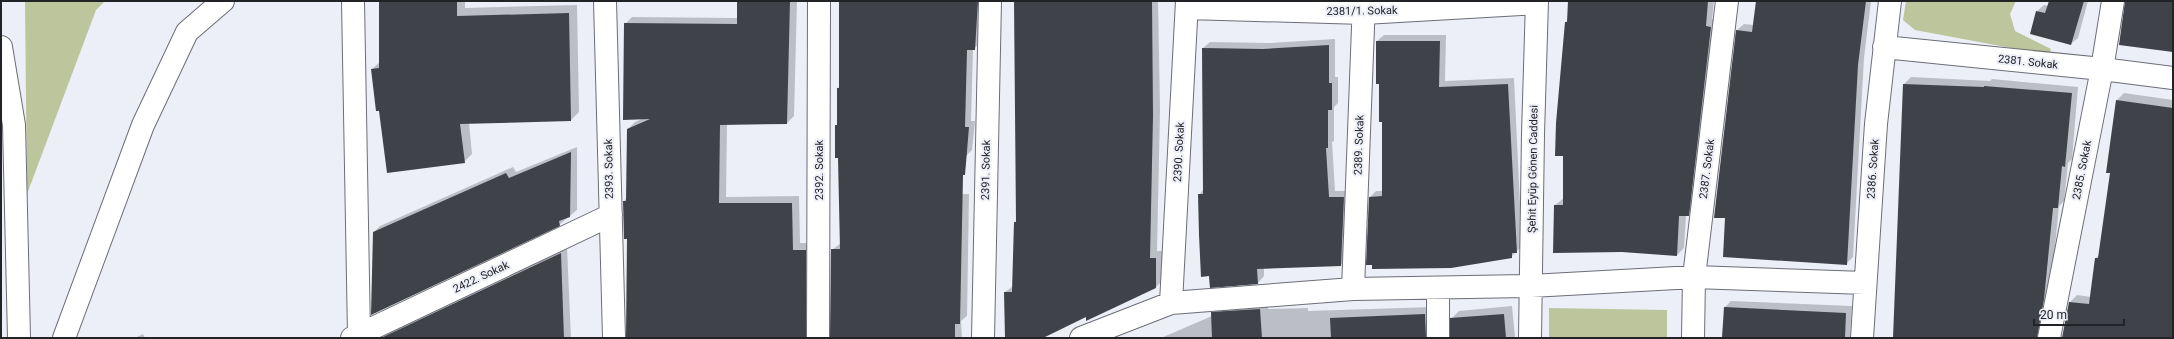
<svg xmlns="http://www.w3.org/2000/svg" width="2174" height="339" font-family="Roboto,sans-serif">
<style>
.green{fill:#bdc59d}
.shadow{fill:#0003}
.building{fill:#40424a}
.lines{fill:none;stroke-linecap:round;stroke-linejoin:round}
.minor-casing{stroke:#6c6e77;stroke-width:24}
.minor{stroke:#fff;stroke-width:22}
.labels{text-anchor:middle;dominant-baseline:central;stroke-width:4;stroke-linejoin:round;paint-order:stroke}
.street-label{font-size:11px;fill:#222326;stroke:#eceef8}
</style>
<rect width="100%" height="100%" fill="#eceef8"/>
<!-- green -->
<path class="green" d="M25 1H105L96 10 27 194Z
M1906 1H2016L2010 14 2015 31 2051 49 2049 55 1915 30 1903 20Z
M1549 308 1667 310V338H1549Z"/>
<!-- shadow -->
<path class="shadow" d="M379 1H465V8L577 5 579 112 571 120 469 123 472 154 464 162 380 110 372 69 380 62Z
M738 1H797L794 116 787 123 727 124 726 197 799 196 800 243H812L816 338H627L628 238 624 201 627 198 628 129 635 122 644 118 625 24 632 17 738 18Z
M840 1H983L982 42 973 49 971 121H975L972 150 966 156 836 126 838 124V88L840 86Z
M1016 1H1158L1160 109 1157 251H1162L1163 280 1156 287 1087 315 1040 338H1006L1005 292 1013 286 1015 222 1017 220Z
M1569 1H1714L1712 19 1718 20 1695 208 1688 215H1686L1684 248 1677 255 1555 205 1564 198 1566 22 1568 20Z
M1757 1H1871L1864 58 1853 257 1846 264 1737 30 1744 24 1754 25Z
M2050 1H2088L2078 38 2071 44 2037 11 2044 5 2048 6Z
M1384 35H1446L1445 81 1514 78 1522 246 1511 257 1370 197 1376 191H1383V121L1377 41Z
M1335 39V77H1338V103L1334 107V141L1332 142 1335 191H1350L1347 259 1341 265 1264 268V276L1258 283 1210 286 1199 195 1204 189 1203 48 1210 42 1270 43Z
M1911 77 1990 81 1992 79 2078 87 2072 159 2068 163 2064 201 2059 206 2046 338H1894L1904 84Z
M2124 93 2173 100V338H2063L2070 302 2077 295 2091 297 2096 258 2099 255 2111 172H2107L2117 100Z
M577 147V210L559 225 374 232 380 226 513 167 516 172Z
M969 194 967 316 961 321 962 338H831L832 250 841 243 847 197Z
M567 247 571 338H376Z
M1268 301V309L1308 308V311L1433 307 1437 338H1161L1212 316V313L1220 305Z
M1731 301 1852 306 1850 338H1722L1725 307Z
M1512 306 1515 338H1450L1451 319 1459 311Z
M143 334 145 338H135Z"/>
<!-- building -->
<path class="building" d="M379 1H457V16L569 13 571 121 460 124 465 163 387 173 379 111H376L371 69 379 68Z
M737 1H790L787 124 720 125 719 203H792L793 250H806V338H626L627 239H624L623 201H626L627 129 650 119 623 120 624 23 737 24Z
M839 1H978L975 50H967L965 127H969L965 175H963L960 324H955V338H830L831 249H840L838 158H835V125H837V88H839Z
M1014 1H1152L1153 116 1150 258H1156V288L1086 321V317L1043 338H1005L1004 292H1012L1014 222H1016Z
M1568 1H1708L1706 26 1711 27 1689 216H1679L1677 256 1622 252 1553 253 1554 205H1563V156H1555L1556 123 1565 22H1567Z
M1756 1H1866L1858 65 1847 265 1723 257 1725 218H1714L1736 30 1752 32Z
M2049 1H2084L2071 45 2030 34 2036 11 2045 13Z
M2125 1H2173V52L2119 45Z
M1376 41H1440L1439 87 1508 84 1517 253H1512V258L1451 268 1372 269V265H1366L1369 197 1382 196V122H1379V84H1376Z
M1329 45V83H1332V110H1328V148H1326L1329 197H1344L1341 266 1257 269 1258 284 1210 288 1209 276 1201 277 1199 235 1198 194H1203L1202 48 1263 49Z
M1903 84 1984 87V86L2072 93 2065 167 2062 166 2058 208H2053L2044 299 2037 338H1893Z
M2116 100 2173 108V338H2062L2069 302 2089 304 2095 258H2098L2110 173H2106Z
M571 152 570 217 559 221 560 226 371 315 373 232 506 173 509 178Z
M561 253 564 338H381Z
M1724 307 1846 313 1845 338H1722Z
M1260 309 1262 338H1212L1211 312Z
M1425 314 1426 338H1331L1330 318Z
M1504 314 1506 338H1450V318Z"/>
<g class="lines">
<!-- minor casing -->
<g class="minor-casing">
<path id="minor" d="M353 1 359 335
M605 1 614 338
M1187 8 1364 13 1537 3
M1 47 14 125 19 338
M1884 47 2102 69 2173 78
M1353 289 1364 1
M1171 303 1187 1
M64 338 143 125 187 32 223 1
M352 338 611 215
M818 338 819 1
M983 338 990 1
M1081 338 1171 303 1353 289 1531 286 1694 277 1865 283
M1438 338V288
M1530 338 1533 134 1537 1
M1693 338 1694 277 1727 1
M1862 338 1876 124 1890 1
M2049 338 2102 69 2113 1"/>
</g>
<!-- minor -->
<use href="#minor" class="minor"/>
</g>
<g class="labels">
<!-- street labels -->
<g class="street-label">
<text transform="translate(1362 11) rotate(-1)">2381/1. Sokak</text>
<text transform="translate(2028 62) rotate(6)">2381. Sokak</text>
<text transform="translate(1359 145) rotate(-88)">2389. Sokak</text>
<text transform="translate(1179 152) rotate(-87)">2390. Sokak</text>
<text transform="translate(609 169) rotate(-91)">2393. Sokak</text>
<text transform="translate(1533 169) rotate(-89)">Şehit Eyüp Gönen Caddesi</text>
<text transform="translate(1707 169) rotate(-83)">2387. Sokak</text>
<text transform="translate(1873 169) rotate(-86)">2386. Sokak</text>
<text transform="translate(819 170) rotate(-90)">2392. Sokak</text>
<text transform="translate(986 170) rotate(-89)">2391. Sokak</text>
<text transform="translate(2082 170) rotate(-79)">2385. Sokak</text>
<text transform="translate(481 277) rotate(-25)">2422. Sokak</text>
</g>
</g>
<!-- border -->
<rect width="2174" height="339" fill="none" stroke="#222326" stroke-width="4"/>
<!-- scale -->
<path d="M2034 319v6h90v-6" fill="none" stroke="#222326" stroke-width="2"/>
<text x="2040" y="319" font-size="12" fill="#222326" stroke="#eceef8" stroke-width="3" paint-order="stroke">20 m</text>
</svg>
